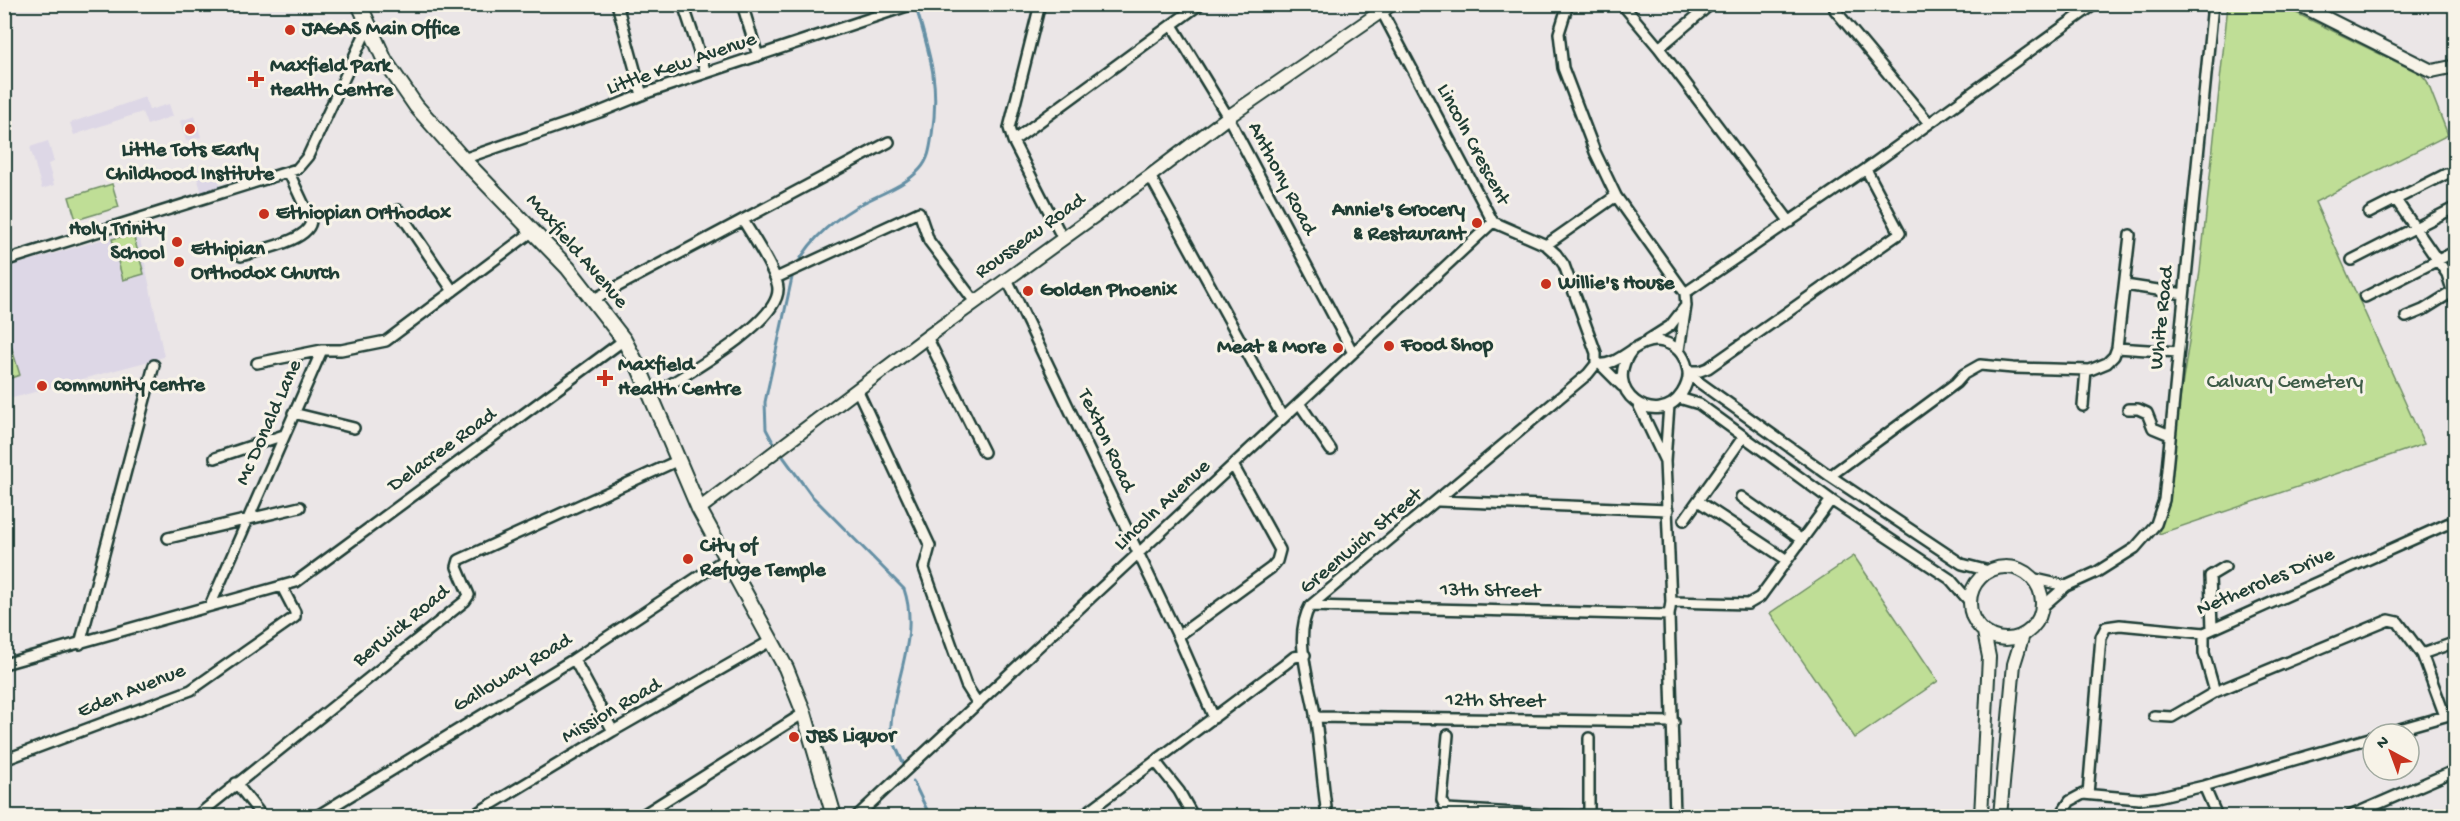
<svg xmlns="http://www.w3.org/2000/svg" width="2460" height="821" font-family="'Gochi Hand',sans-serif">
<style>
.built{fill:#ddd7e6}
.green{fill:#bfde96;stroke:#6f8e65;stroke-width:1.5}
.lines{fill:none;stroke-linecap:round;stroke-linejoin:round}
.stream{stroke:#6590a5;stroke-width:3}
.minor-casing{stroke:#1f3d34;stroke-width:14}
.tertiary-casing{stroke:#1f3d34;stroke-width:16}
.secondary-casing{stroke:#1f3d34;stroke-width:18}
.minor{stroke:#f7f3e8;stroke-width:9}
.tertiary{stroke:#f7f3e8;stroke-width:12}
.secondary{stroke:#f7f3e8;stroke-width:14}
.poi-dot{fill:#c8321e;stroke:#f7f3e8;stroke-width:2}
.labels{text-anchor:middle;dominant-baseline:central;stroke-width:6;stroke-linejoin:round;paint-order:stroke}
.poi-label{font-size:21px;font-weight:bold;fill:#1f3d34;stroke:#f7f3e8;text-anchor:start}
.street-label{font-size:21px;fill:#1f3d34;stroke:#f7f3e8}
.park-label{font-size:21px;fill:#3f5d48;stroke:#f7f3e8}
</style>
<rect width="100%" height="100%" fill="#ebe6e7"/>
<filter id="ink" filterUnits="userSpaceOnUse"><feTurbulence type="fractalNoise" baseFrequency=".0167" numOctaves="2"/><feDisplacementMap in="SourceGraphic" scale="12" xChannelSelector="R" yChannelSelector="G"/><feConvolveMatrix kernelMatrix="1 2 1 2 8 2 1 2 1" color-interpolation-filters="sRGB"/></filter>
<g filter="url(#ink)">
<!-- built -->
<path class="built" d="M145 97 149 110 169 104 173 116 147 125 142 112 74 135 70 123Z
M195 116 201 137 186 141 180 121Z
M48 141 54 162 48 164 54 185 42 189 30 147Z
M214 164 221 188 202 194 195 170Z
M138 229 164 357 5 400V268Z"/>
<!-- green -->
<path class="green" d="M2228 5H2280L2421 74 2427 81 2448 135 2315 202 2424 444 2159 534 2200 271Z
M112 184 119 207 76 220 69 197Z
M133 234 144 274 123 280 112 239Z
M4 323 20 375 5 380H4Z
M1854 556 1938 681 1855 738 1770 613Z"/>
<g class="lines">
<!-- stream -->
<path class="stream" d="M796 267C810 238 838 216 865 202 883 193 907 184 920 169 929 159 930 148 932 135 940 82 930 55 915 4
M775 446 766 429 765 402 793 273
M779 451 811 495 904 589C920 636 894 679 891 725 890 738 901 757 906 769
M913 781 930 816"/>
<!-- minor casing -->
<g class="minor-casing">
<path id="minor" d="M617 4 642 95
M683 4 706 73
M742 4 758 56
M1040 4 1009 128 1013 141 1063 239
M1568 4 1559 33 1563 68 1595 152 1616 196 1685 293
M1622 4 1659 48 1790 222
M1843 4 1835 10 1929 123
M1382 12 1493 222 1546 245 1556 254 1564 265 1596 353V364
M1172 25 1228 117 1353 353
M1659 48 1711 4
M1013 141 1200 4
M463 159 600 112 649 92 913 4
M1150 176 1283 418
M2396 200 2447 274 2456 302
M398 210 453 291
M2369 213 2446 174
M1546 245 1616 196
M241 256C258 250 311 241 311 220L289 173
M2352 260 2456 207
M4 261 297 169 308 156 368 27
M776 278 919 212 929 241 975 302
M1007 279 1178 636 1214 718
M2125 285 2184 294
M1685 293 1866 169 2095 4
M2365 297 2456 251
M594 299 889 142
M2406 317 2423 310 2452 292
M927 337 984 452
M1648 340 1670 326 1684 308
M2117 348 2178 352
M1679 350 1686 306 1685 293
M257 363 322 350
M1596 364C1621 368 1637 335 1663 342 1676 345 1684 355 1687 367 1690 376 1687 385 1682 393 1658 431 1598 392 1633 349
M1601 365 1622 386
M1688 371H1700L1708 368 1900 233 1866 169
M1689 375 1830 476 1962 564 1989 571
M857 389 930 546 924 568 966 685 978 704
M651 396C679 378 779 324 778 289 778 274 751 234 743 220
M1679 398 1699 404 1831 500 1950 579 1970 602
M1299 403 1331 450
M1638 404 1665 461 1669 405
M2083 406 2086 370
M2128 409H2138L2147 413 2153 428 2170 435
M293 413 354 428
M215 458 284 435
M1665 461 1671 602 1669 615 1675 816
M1830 476 1956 383 1964 374 1980 365 2013 368 2090 370 2107 363 2114 356 2117 348 2130 235
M1741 497 1802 540
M1439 501 1668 510
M1698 501 1787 560
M1684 520 1744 436
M168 538 300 507
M2031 578 2066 586
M1671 602 1748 604 1760 597 1831 500
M210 606 322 350H341L386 341 533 231
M1310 606 1669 615
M2041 608 2066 586 2097 572 2135 548 2156 524 2164 500 2213 4
M2212 628 2210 576 2225 567
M2204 633V653L2215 692
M1178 636 1271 568 1277 561 1280 550 1233 465
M80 644 154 365
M574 659 613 731
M4 664 296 582 624 340
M2154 716 2172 717 2215 692 2389 620 2398 622 2422 654
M2445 716 2422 654 2456 642
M1315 717 1674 722
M2382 734 2456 713
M1448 735 1442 800 1446 809 1548 815V816
M4 760 191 690 295 617V612L282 587
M1155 761 1179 791 1193 816
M236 783 262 816
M2204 786 2217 816
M2088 794 2101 637 2106 627 2120 625 2204 633 2456 520
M1548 815 1581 816 1589 812V738
M118 816 119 815
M197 816 465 601 469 595 457 567 459 560 679 460
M317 816 574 659 725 559
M472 816 613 731 772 640
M641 816 804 713
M857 816 1493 222
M1082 816 1284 665 1294 657 1305 655
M1327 816C1323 784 1320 752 1316 720 1311 685 1292 638 1310 606L1588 374 1596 364
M2064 816V810L2070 801 2083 794 2139 799 2157 797 2204 786 2373 737
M2350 816 2456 770"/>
</g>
<!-- tertiary casing -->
<g class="tertiary-casing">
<path id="tertiary" d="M2298 4 2432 71 2456 66
M699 509 927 337 1150 176 1228 117 1392 4
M1970 603a36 36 0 1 1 72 0a36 36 0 1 1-72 0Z
M1981 816 1989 657 1984 632
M2000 816 2014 664 2023 635"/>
</g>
<!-- secondary casing -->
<g class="secondary-casing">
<path id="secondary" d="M359 4 385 61 416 106 463 159 568 268 624 340 639 368 699 509 786 668 804 713 834 816"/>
</g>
<!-- minor -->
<use href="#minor" class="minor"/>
<!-- tertiary -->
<use href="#tertiary" class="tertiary"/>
<!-- secondary -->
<use href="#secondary" class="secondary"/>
</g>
</g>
<!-- markers -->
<g class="poi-dot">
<circle cx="290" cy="30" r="6"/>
<path d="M253 70h6v6h6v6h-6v6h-6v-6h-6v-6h6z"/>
<circle cx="190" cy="129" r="6"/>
<circle cx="264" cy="214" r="6"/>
<circle cx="1477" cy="223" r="6"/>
<circle cx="177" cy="242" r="6"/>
<circle cx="179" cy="262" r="6"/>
<circle cx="1546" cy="284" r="6"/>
<circle cx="1028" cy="291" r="6"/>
<circle cx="1389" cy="346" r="6"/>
<circle cx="1338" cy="348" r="6"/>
<path d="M602 369h6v6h6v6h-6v6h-6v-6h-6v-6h6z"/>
<circle cx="42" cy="386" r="6"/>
<circle cx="688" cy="559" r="6"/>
<circle cx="794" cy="737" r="6"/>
</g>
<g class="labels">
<!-- poi labels -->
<g class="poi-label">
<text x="302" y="30">JAGAS Main Office</text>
<text x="270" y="67">Maxfield Park<tspan x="270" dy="24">Health Centre</tspan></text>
<text x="190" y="151" text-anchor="middle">Little Tots Early<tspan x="190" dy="24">Childhood Institute</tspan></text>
<text x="1465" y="211" text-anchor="end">Annie's Grocery<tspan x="1465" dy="24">&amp; Restaurant</tspan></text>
<text x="276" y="214">Ethiopian Orthodox</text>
<text x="165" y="230" text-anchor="end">Holy Trinity<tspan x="165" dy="24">School</tspan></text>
<text x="191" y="250">Ethipian<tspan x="191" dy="24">Orthodox Church</tspan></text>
<text x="1558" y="284">Willie's House</text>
<text x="1040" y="291">Golden Phoenix</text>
<text x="1401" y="346">Food Shop</text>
<text x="1326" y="348" text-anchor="end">Meat &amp; More</text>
<text x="618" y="366">Maxfield<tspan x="618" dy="24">Health Centre</tspan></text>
<text x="54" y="386">community centre</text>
<text x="700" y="547">City of<tspan x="700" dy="24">Refuge Temple</tspan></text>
<text x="806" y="737">JBS Liquor</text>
</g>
<!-- street labels -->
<g class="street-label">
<text transform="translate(682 65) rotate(-19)">Little Kew Avenue</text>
<text transform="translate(1472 145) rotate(62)">Lincoln Crescent</text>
<text transform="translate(1281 179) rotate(62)">Anthony Road</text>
<text transform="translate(1031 237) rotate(-36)">Rousseau Road</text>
<text transform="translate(576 252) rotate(49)">Maxfield Avenue</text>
<text transform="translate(2163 318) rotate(-84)">White Road</text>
<text transform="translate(270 423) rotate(-66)">Mc Donald Lane</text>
<text transform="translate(1105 441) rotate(65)">Texton Road</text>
<text transform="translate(443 451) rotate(-36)">Delacree Road</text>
<text transform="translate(1163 506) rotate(-43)">Lincoln Avenue</text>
<text transform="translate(1362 542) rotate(-40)">Greenwich Street</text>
<text transform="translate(2266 583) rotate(-23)">Netheroles Drive</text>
<text transform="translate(1490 592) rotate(1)">13th Street</text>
<text transform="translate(402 627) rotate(-39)">Berwick Road</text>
<text transform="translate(513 674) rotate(-31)">Galloway Road</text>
<text transform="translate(132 692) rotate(-22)">Eden Avenue</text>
<text transform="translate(1495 702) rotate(1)">12th Street</text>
<text transform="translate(612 712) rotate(-30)">Mission Road</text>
</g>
<!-- park labels -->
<g class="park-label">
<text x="2285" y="383">Calvary Cemetery</text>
</g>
</g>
<!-- margin -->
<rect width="2460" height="821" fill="none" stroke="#f7f3e8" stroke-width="24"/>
<rect x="12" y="12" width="2436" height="797" fill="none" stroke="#1f3d34" stroke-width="2" filter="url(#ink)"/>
<!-- north arrow -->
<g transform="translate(2391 752) rotate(319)"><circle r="28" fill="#f7f3e8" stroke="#a1aaa0" stroke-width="1.5"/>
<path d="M0-4.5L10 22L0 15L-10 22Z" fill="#c8321e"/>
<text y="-9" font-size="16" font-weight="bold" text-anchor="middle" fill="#1f3d34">N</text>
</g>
</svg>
